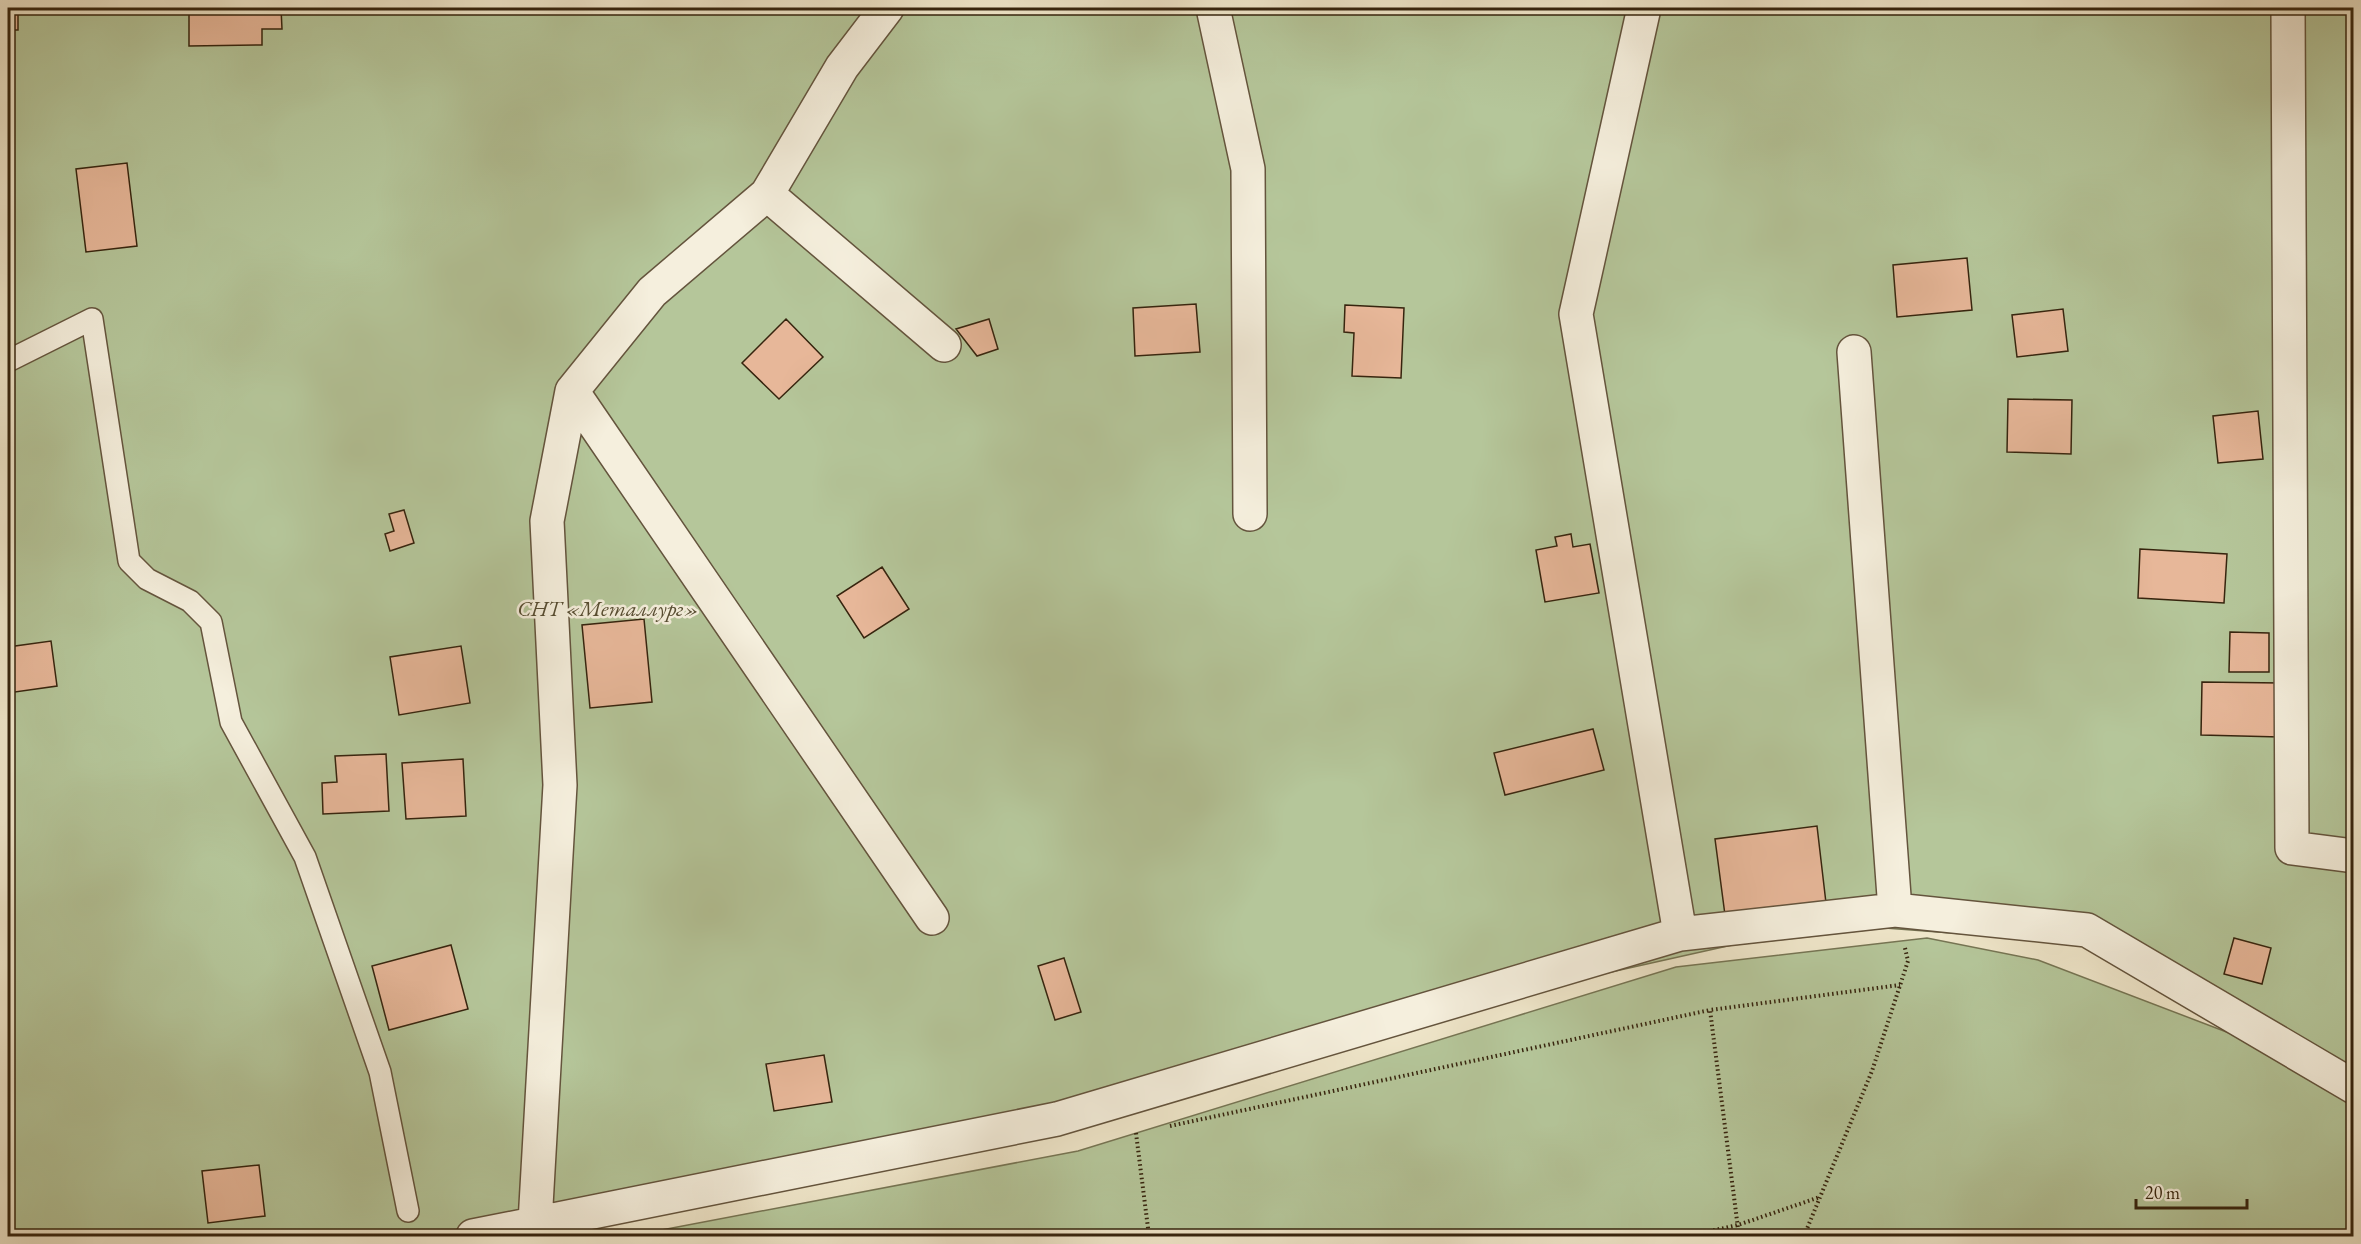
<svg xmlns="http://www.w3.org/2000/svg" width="2361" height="1244" font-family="'EB Garamond',serif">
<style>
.green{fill:#b5c69a;stroke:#767554;stroke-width:1.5}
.building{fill:#e7b799;stroke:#36240e;stroke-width:1.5}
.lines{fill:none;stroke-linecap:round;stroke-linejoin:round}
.lane-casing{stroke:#64543d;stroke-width:24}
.street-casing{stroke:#64543d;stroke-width:36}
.path{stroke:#36240e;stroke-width:4;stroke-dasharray:1.5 3;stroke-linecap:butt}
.lane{stroke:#f5efdd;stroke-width:21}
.street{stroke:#f5efdd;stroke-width:33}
.labels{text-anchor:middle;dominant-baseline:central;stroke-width:5;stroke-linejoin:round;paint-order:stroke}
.park-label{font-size:22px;font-style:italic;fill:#564c31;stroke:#f5efdd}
</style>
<rect width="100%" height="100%" fill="#efe6ca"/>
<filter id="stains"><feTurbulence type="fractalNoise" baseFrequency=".00333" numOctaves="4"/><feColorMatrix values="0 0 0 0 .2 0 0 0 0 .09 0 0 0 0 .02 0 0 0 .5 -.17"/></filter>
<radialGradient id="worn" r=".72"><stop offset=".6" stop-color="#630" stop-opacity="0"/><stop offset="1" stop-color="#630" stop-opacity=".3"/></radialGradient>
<!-- green -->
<path class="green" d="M8 8H2353V1236H630L1078 1151 1676 967 1927 938 2038 960 2237 1036 2085 943 1885 928 1732 945 1535 989 523 1236H8Z"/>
<!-- building -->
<path class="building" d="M8 8H29V10H18V30H8Z
M189 8H281L282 29H262V45L189 46Z
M127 163 137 246 86 252 76 169Z
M1967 258 1972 310 1897 317 1893 265Z
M1196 304 1200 352 1135 356 1133 308Z
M1345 305 1404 308 1401 378 1352 376 1354 333 1344 332Z
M2063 309 2068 351 2017 357 2012 315Z
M786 319 823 357 779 399 742 363Z
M989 319 998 349 977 356 956 329Z
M2008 399 2072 400 2071 454 2007 452Z
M2258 411 2263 459 2218 463 2213 416Z
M404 510 414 543 390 551 385 534 394 531 389 514Z
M1571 534 1573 547 1590 544 1599 593 1545 602 1536 550 1557 546 1555 537Z
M2140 549 2227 554 2224 603 2138 598Z
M882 567 909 609 864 638 837 596Z
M644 619 652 702 590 708 582 625Z
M2230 632 2269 633V672H2229Z
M51 641 57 686 8 693V647Z
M461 646 470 703 399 715 390 657Z
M2202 682 2281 683 2280 737 2201 735Z
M1593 729 1604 770 1505 795 1494 753Z
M386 754 389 811 323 814 322 783 337 782 335 756Z
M463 759 466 816 406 819 402 763Z
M1817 826 1826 903 1725 915 1715 839Z
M2234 938 2271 948 2262 984 2224 974Z
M451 945 468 1009 389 1030 372 966Z
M1064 958 1081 1012 1055 1020 1038 966Z
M824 1055 832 1102 774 1111 766 1064Z
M259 1165 265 1216 208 1223 202 1171Z"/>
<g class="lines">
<!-- lane casing -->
<g class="lane-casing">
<path id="lane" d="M8 361 92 319 129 561 147 579 190 601 211 622 231 722 305 857 380 1072 408 1211"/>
</g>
<!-- street casing -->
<g class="street-casing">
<path id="street" d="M1213 8 1248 169 1250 514
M1644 8 1576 314 1680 934
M2288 8 2292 848 2354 856
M767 194 944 345
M1854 352 1895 910
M572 391 932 918
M535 1223 560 785 547 521 572 391 652 292 767 194 842 67 887 8
M473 1236 1057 1119 1680 934 1895 910 2087 930 2354 1087"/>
</g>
<!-- path -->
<path class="path" d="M1170 1126 1710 1010
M1136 1133 1149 1236
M1687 1236 1738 1225 1820 1197
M1739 1236 1710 1010 1900 985
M1804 1236 1872 1071 1908 961 1905 948"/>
<!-- lane -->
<use href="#lane" class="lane"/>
<!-- street -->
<use href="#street" class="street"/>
</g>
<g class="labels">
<!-- park labels -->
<g class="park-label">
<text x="608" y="608">СНТ «Металлург»</text>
</g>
</g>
<!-- margin -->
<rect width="2361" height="1244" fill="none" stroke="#efe6ca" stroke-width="30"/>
<rect x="9" y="9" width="2343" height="1226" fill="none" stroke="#36240e" stroke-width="3"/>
<rect x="15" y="15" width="2331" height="1214" fill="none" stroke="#36240e" stroke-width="1.5"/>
<!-- scale -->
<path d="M2136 1199v9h111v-9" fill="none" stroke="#36240e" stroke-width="3"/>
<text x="2145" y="1199" font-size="18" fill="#36240e" stroke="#f5efdd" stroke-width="4.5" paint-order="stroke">20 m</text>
<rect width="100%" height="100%" filter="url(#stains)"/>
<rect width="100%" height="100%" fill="url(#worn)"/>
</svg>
